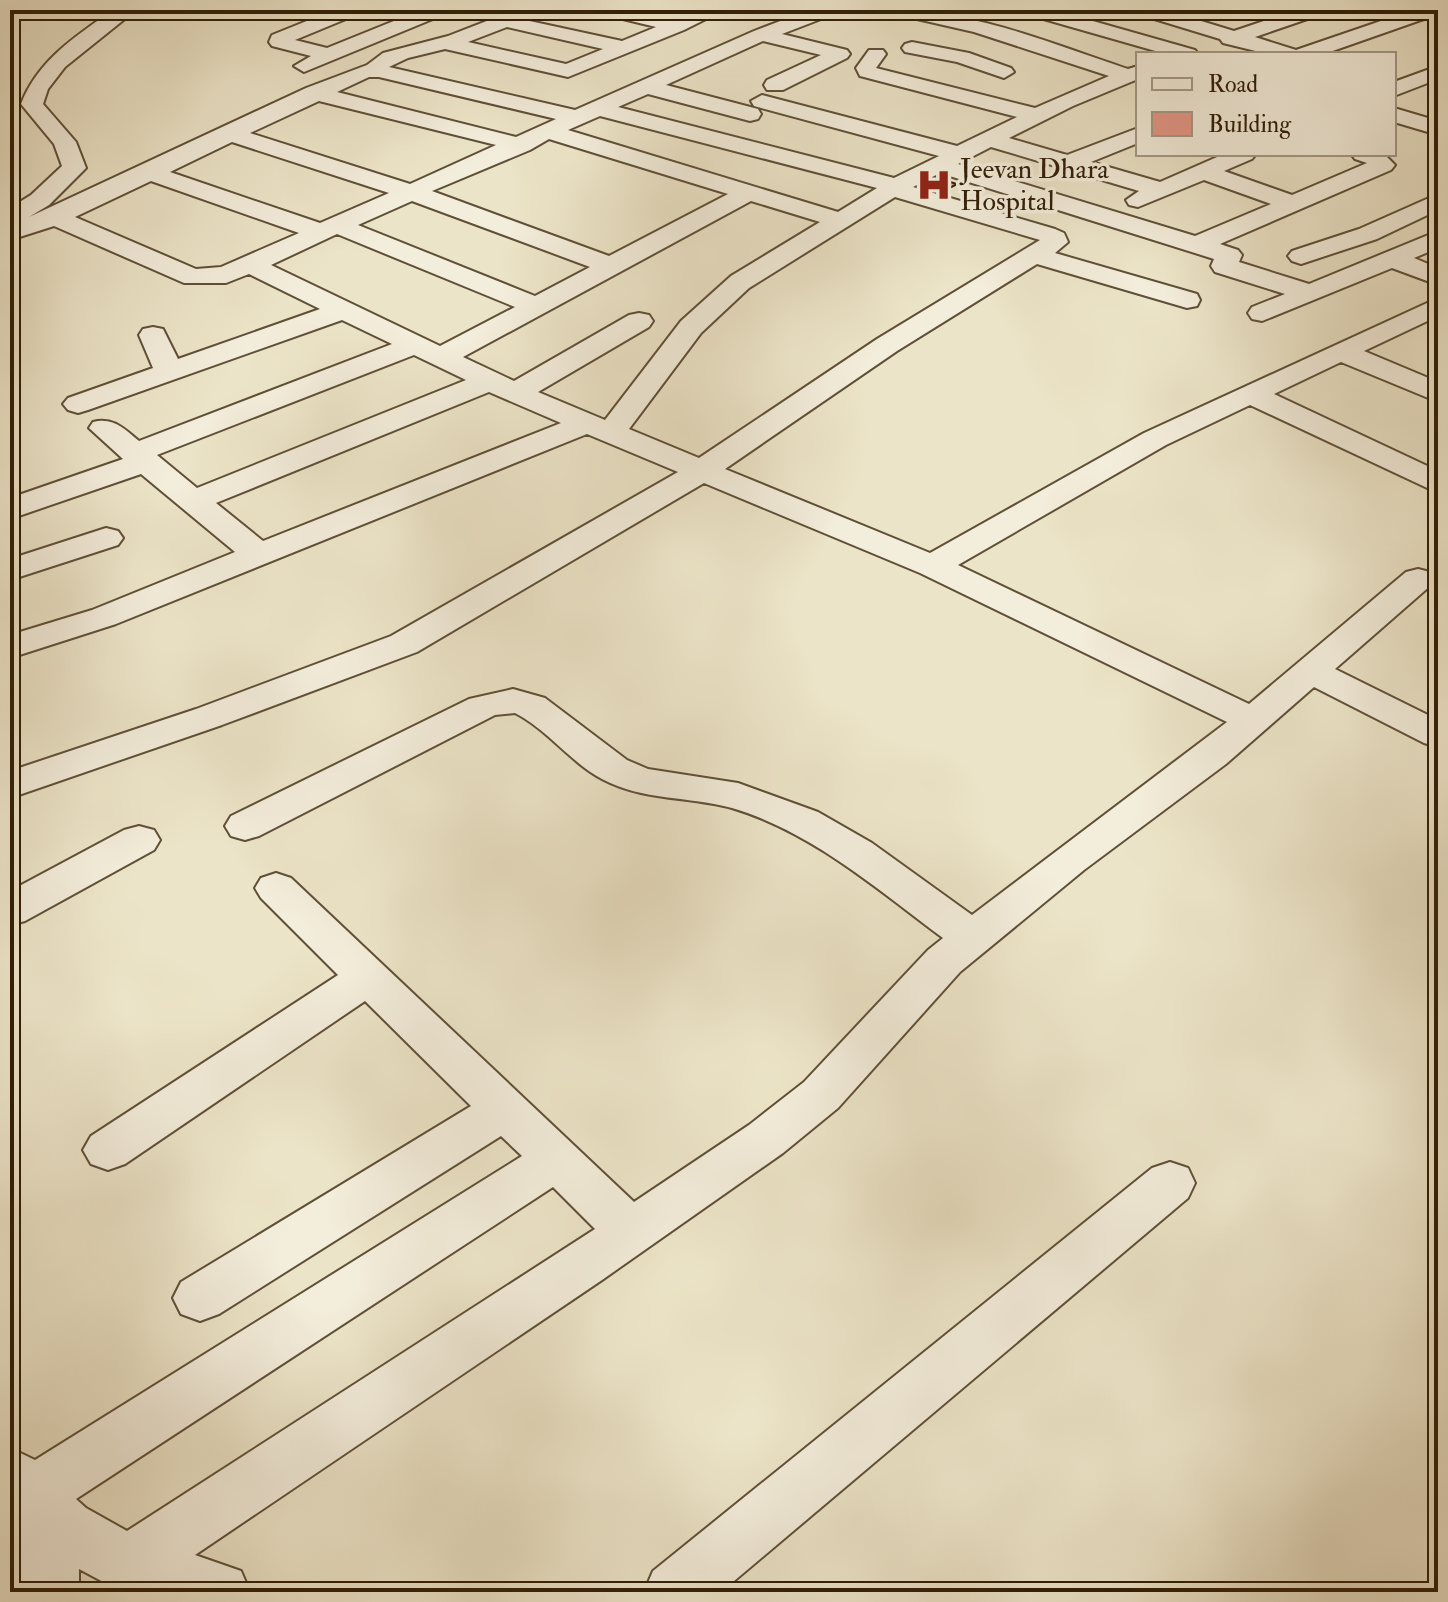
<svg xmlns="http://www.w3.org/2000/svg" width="1448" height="1602" font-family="'IM FELL Double Pica',serif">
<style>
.building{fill:#e59687;stroke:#301d07;stroke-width:2}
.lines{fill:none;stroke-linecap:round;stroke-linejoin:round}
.minor-casing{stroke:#5f4f37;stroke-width:4}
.minor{fill:#f3eddb;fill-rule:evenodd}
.labels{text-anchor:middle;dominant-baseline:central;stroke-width:7;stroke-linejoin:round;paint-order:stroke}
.far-poi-label{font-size:28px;fill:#301d07;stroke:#f3eddb;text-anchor:start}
</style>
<rect width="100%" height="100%" fill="#ece4c8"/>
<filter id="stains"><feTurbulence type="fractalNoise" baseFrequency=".0025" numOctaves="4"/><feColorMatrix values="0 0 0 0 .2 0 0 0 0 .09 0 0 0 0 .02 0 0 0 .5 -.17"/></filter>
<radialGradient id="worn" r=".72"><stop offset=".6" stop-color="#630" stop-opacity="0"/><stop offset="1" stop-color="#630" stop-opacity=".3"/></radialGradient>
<!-- building -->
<path class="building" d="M930 176 957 184 935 196 908 189Z"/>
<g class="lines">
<!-- minor casing -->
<g class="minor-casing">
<path id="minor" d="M113 10H136L65 67 48 89 43 104 76 142 86 168 49 205 29 217 306 88 367 65 383 53 448 36 515 10H542L525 20 622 41 656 27 602 14 599 10H634L674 19 697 10H724L684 30 568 77 445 49 408 58 389 67 575 110 754 31 809 10H837L834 14 782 34 847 50 850 54 847 58 783 90H767L764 85 767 80 821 55 763 41 666 85 758 109 761 114 758 119 750 121 648 94 618 107 894 178 939 156 754 106 751 101 762 95 957 146 1017 117 860 76 856 68 869 50H883L886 54 876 68 1035 108 1109 76 974 32 895 14 892 10C974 10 1052 44 1128 69L1138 66V79L1073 106 1009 138 1067 155 1138 128V143L1091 162 1160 182 1224 154H1256L1252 159 1224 171 1292 195 1367 163 1355 159 1351 154H1384L1395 165 1391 170 1220 244 1238 250 1242 255 1239 262 1309 284 1438 231V248L1414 258 1438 268V285L1392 268 1262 321 1252 319 1248 313 1252 307 1285 294 1215 272 1211 266 1214 259 940 173 913 187 1055 229 1064 233 1068 242 1055 253 1197 294 1200 300 1197 306 1187 308 1037 264 897 351 725 469 930 553 1144 433 1438 298V316L1364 351 1438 382V402L1341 362 1274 394 1438 471V493L1250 405 1166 445 958 565 1249 704 1406 572 1418 569 1430 572 1435 579 1430 586 1335 669 1438 720V747L1424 743 1314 687 1226 764 1084 870 960 972 838 1108 783 1153 602 1280 195 1555 241 1571 250 1592H122L79 1569V1592H19V1564L10 1568V1448L35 1460 522 1156 501 1136 219 1314 200 1321 181 1314 173 1298 181 1282 471 1106 365 1001 125 1164 108 1170 91 1164 83 1150 91 1136 338 975 261 898 255 888 261 878 276 873 291 878 634 1202 749 1125 804 1082 928 950 943 938C877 889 812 832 732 808 688 796 643 801 602 779 570 762 547 729 515 713L495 715 259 836 245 840 231 836 225 826 231 816 469 699 513 689 545 698 627 760 648 769 738 783 818 812 872 843 972 915 1227 722 920 573 704 483 417 652 222 725 10 798V771L196 709 391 636 678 472 587 434 116 624 10 658V635L92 610 235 552 141 474 10 519V498L123 459 89 428 93 422C114 417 124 429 139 441L392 344 342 320 88 410 78 413 68 410 63 404 68 398 153 368 139 335 143 329 153 327 163 329 178 359 320 309 249 274 226 283H184L54 226 10 240V208L31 195 62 166 54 144 21 104C38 60 76 36 113 10ZM507 27 603 49 566 64 468 42ZM369 77H379L556 119 516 137 337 92ZM319 101 496 145 410 184 250 133ZM600 116 877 188 838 212 568 130ZM549 139 728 194 609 256 432 191 530 150ZM232 142 389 193 320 223 170 172ZM991 147 1139 191 1126 200 1129 205 1138 207 1204 180 1271 204 1195 236 958 164ZM151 181 299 233 221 267 196 269 75 217ZM895 197 1040 240 877 339 699 458 629 429 701 333 749 288ZM412 201 590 267 535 296 358 225ZM751 201 820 222 731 276 681 321 605 420 538 392 649 327 653 321 649 315 639 313 629 315 514 381 463 357ZM337 234 515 307 440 346 271 265ZM414 355 466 380 197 488 157 455ZM489 392 561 423 263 541 216 503ZM553 1187 595 1229 127 1531 86 1508 76 1499Z
M334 10H361L358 14 295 40 327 48 421 10H448L445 14 304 72 294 66 311 56 272 46 269 42 272 35Z
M1023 10H1054L1195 50 1198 54H1166L1026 14Z
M1135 10H1165L1234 31 1296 10H1325L1322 14 1255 37 1296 50 1413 10H1438V14L1324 54H1268L1223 43 1220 39 1138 14Z
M912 42 969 53 1011 68 1014 72 1004 78 957 62 905 52 902 48 905 44Z
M1438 66V79L1394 96V82Z
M1394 108 1438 121V135L1394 122Z
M1438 194V210L1377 239 1301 264 1292 261 1288 256 1292 251 1359 229Z
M106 528 118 531 123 538 118 545 10 580V559Z
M139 826 154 830 160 840 154 850 25 921 10 925V891L124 830Z
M1170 1162 1188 1168 1195 1183 1188 1198 721 1592H644L653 1571 1152 1168Z"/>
</g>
<!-- minor -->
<use href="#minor" class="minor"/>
</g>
<!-- icons -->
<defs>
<g id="hospital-bare" transform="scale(2.76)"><path d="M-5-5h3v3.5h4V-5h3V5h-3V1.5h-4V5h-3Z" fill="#8f2418" stroke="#f3eddb" stroke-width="2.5" paint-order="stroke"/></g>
</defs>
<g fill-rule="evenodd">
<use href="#hospital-bare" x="934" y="185"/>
</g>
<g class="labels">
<!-- far-poi labels -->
<g class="far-poi-label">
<text x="960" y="169">Jeevan Dhara<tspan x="960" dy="32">Hospital</tspan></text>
</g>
</g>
<!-- margin -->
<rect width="1448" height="1602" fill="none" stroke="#ece4c8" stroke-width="40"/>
<rect x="12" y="12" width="1424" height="1578" fill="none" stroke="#301d07" stroke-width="4"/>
<rect x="20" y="20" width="1408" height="1562" fill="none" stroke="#301d07" stroke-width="2"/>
<!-- legend -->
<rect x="1136" y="52" width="260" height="104" fill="#f3eddb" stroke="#a59a86" stroke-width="2"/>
<rect x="1152" y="78" width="40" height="12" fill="#f3eddb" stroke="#a59a86" stroke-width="2"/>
<text x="1208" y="92" font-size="24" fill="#301d07">Road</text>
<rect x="1152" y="112" width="40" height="24" fill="#e59687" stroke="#a59a86" stroke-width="2"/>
<text x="1208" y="132" font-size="24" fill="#301d07">Building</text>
<rect width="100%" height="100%" filter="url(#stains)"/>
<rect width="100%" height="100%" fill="url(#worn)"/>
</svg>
